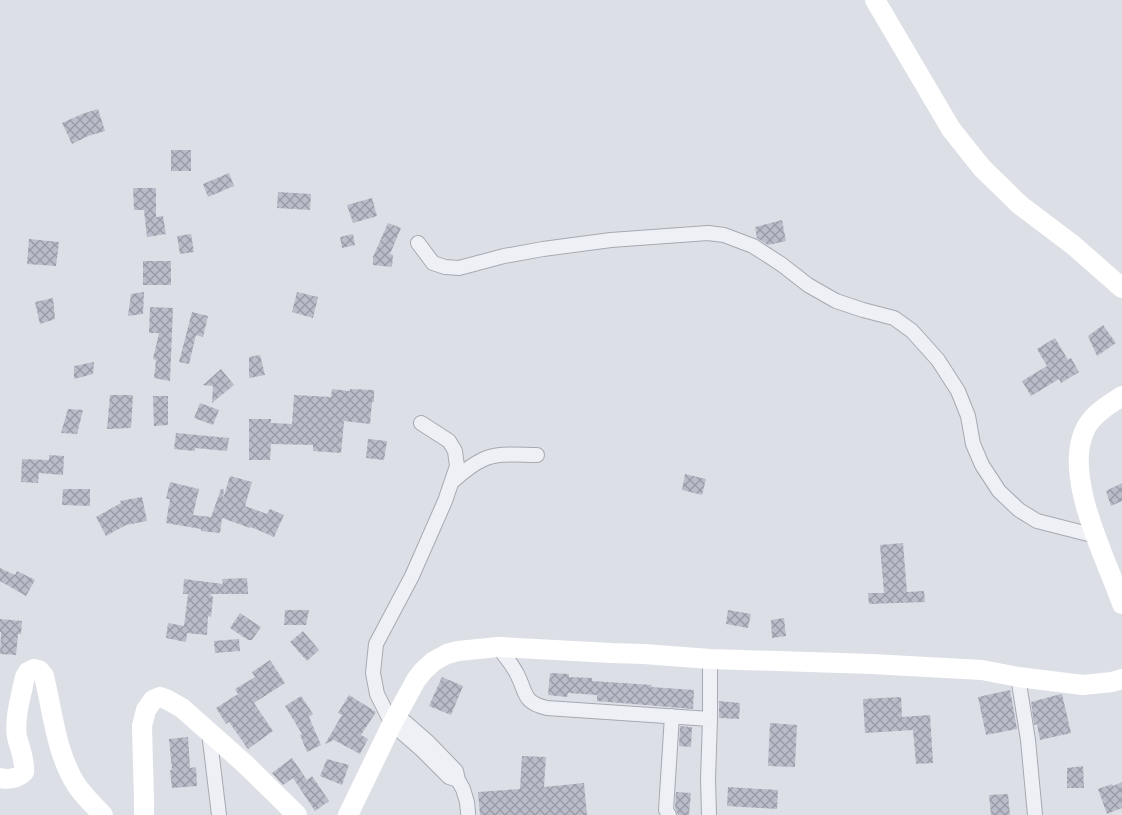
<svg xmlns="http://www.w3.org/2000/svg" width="1122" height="815" font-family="Roboto,sans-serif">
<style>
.building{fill:url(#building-cross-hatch)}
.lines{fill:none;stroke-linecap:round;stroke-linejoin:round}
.street-casing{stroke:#a5a9b3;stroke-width:16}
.street{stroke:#eff0f5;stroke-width:14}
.secondary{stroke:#fff;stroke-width:20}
</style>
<defs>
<pattern id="building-cross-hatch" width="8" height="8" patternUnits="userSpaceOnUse" patternTransform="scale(1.25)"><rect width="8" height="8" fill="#babdc9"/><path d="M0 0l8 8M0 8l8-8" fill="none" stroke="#979aa4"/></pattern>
</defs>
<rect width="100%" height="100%" fill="#dcdfe6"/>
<!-- building -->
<path class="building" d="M98 109 105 131 88 136 72 144 62 123 82 114Z
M171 150H191V171H171Z
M229 173 234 186 208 197 203 184Z
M133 188H156V217L163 216 166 234 147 237 144 210H134Z
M278 192 311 194 310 210 277 208Z
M372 198 377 216 353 223 347 205Z
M782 220 786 241 768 245 757 238 755 227Z
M388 223 401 228 390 254 393 255 392 267 373 265V257Z
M191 234 194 252 180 254 177 236Z
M353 234 355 245 342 248 340 237Z
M29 239 59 242 56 266 27 264Z
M143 261H171V285H143Z
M144 292 143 314 128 316 131 294Z
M297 292 318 297 313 318 292 312Z
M53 298 55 319 40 324 35 302Z
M150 307 173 308 170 381 154 378 156 360 153 359 159 333H149Z
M192 312 208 316 203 337 196 335 189 364 179 362Z
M1103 325 1116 343 1097 356 1088 336Z
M1055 338 1068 360 1071 358 1079 372 1061 383 1059 379 1031 396 1022 381 1047 366 1037 349Z
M260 355 265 375 249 378V357Z
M94 362 93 374 74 379V366Z
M221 369 234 385 212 403 213 386 203 385Z
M332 389 350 391V389L374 390V402H372L370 424 344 421 341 453 313 451V445L271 444 270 460H249V440H250L249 439V419H271V423L292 424 294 395 331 397Z
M110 395H133L131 428 107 429Z
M153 396H168V425L154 426Z
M200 403 219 410 213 425 194 418Z
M68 409 83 410 77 434 61 433Z
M176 433 229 438 227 451 195 448V451L174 449Z
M368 439 387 441 384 460 366 458Z
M49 455 64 456 63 475 39 473 38 483 21 482 22 459 49 460Z
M685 474 706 479 702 495 682 490Z
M230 476 252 482 245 506 267 514 270 509 284 515 274 537 251 527 250 528 222 518 220 533 201 531V529L166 523 170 499H166L170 482 199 489 193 515 211 517 221 489H224L223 499Z
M1122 483V501L1111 506 1106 491Z
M63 489H90V506L62 505Z
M142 497 147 521 126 525 106 536 96 517 121 503 120 501Z
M903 543 907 592 924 591 925 602 869 604 868 593H884L880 545Z
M0 568 15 575 17 571 35 580 26 596 0 581Z
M247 578 248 594H210L213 597 211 617 208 616 207 635 187 633 186 642 166 638 168 623 184 626 188 594H183L184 579 223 584 222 579Z
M285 610H309L306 625H284Z
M728 610 751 614 748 628 726 624Z
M240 613 261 627 252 640H248L230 628Z
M784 618 786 636 772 638 771 620Z
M0 619 22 621 21 634H18L16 655 0 654 1 632H0Z
M303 631 319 650 307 661 290 642Z
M239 639 240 651 215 653 214 641Z
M270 660 285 683 254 703 273 731 248 749 229 722 226 724 216 708 238 694 235 689 255 677 252 672Z
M550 673 569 674V677L592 678V681L652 685 651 687 694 690 693 709 597 701V695L568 693 567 697 548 695Z
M442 677 463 686 451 715 429 706Z
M1010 690 1017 729 986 735 978 697Z
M1061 694H1062L1071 733 1040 740 1037 724 1034 725 1031 702Z
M349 695 376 712 361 735 368 739 360 754 334 740 325 744 342 715 338 713Z
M301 696 313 714 309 717 321 745 307 752 300 735 302 734 285 706Z
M901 697 902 717 930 715 933 763 916 764 913 730 865 733 863 699Z
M719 701 740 703 739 719 719 718Z
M770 723 797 725 795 767 768 766Z
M680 726 692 727 691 747 679 746Z
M188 737 190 768 196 767 197 786 172 788 170 770H172L169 739Z
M522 756 546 757 544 787 584 783 587 815H480L478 792 520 789Z
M292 758 307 780 312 776 329 801 315 811 293 778 283 785 272 773Z
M327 759 349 765 342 785 320 776Z
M1083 766 1084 788H1067V768Z
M1122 782V808L1107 814 1098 789 1112 784 1113 786Z
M728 787 778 790 777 809 727 806Z
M676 792 691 793 689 815H678L675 808Z
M1008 794 1010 815H991L989 795Z"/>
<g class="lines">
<!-- street casing -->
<g class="street-casing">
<path id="street" d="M418 243 433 263 445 267 459 268 504 256 543 249 611 240 708 233 724 235 753 246 781 264 808 285 836 301 863 310 894 318 912 331 938 360 958 391 968 416 973 444 982 465 999 491 1019 510 1037 521 1096 536
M421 423 449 441 455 451 457 466 445 501 412 576 376 644 373 673 377 694 392 724 422 750 449 777 458 780
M453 481C462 473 471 465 482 460 498 452 519 455 537 455
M498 647C505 656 512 664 517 674 527 693 522 702 547 708L710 719
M1018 677 1028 740 1035 815
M389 716 397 715 428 742 456 771 458 780 463 789 467 802 468 813
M209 732 219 815
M669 815 666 810 672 716
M709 815 708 779 710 719V659"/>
</g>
<!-- street -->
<use href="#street" class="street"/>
<!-- secondary -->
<path class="secondary" d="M875 0 951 129 982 168 1020 205 1073 245 1122 288
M1122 396C1108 405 1090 416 1084 432 1064 479 1106 558 1122 604
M0 778C10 780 17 779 24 772 25 759 20 749 17 737 14 718 21 696 25 677L28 672 34 669 39 670 44 676C53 713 56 754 77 786 85 797 94 806 103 815
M144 815V801L142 726 146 710 153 700 160 697 166 699 182 708 245 764 297 815
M348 815 392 724 416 680 423 671 434 661 447 654 458 651 498 647 611 653 644 654 710 659 872 664 982 670 1018 677 1083 685 1112 682 1122 679"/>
</g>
</svg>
